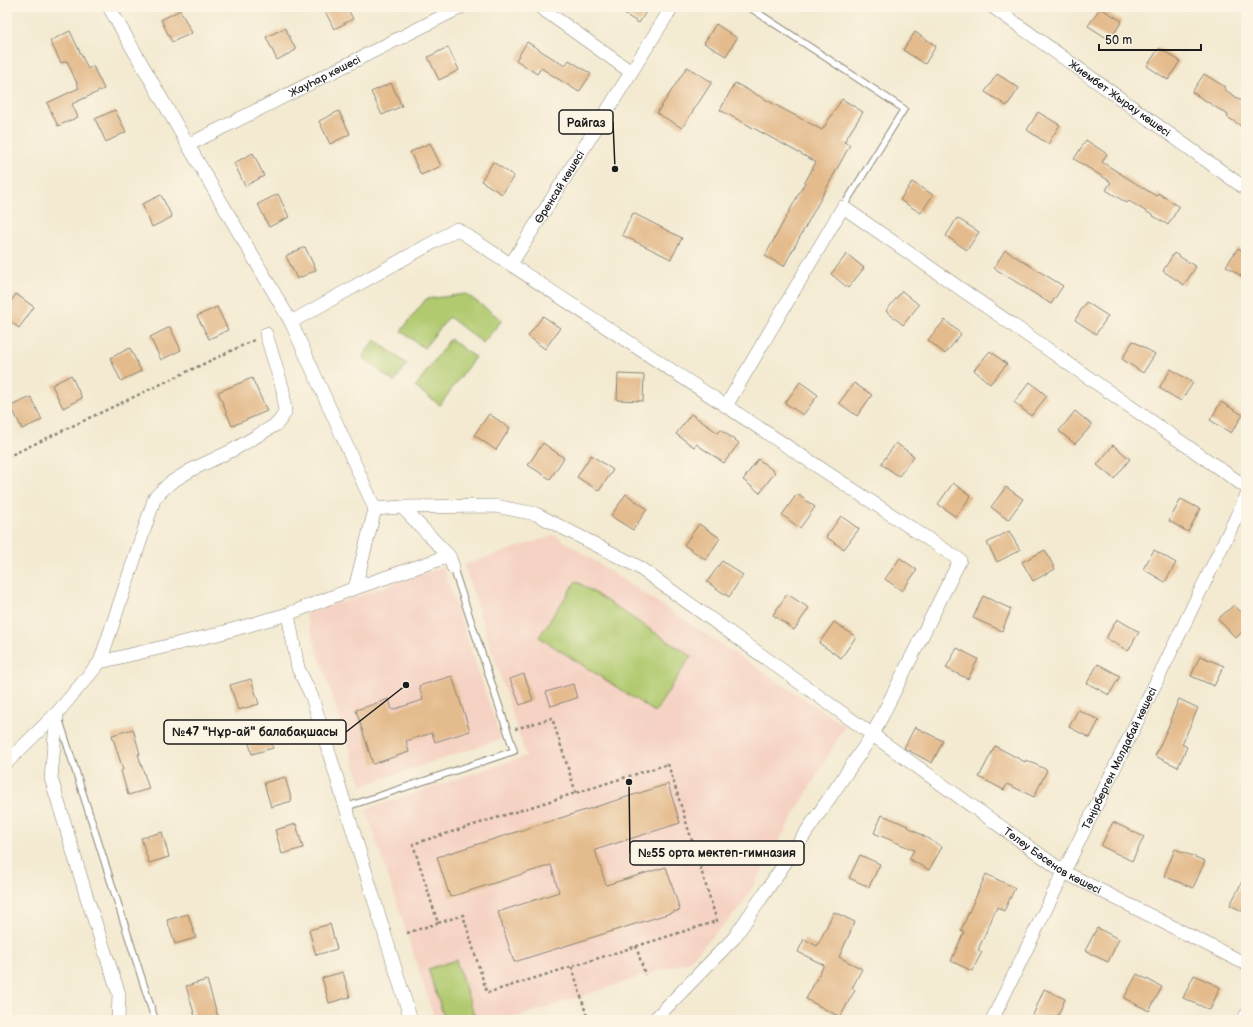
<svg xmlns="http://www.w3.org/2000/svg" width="1253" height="1027" font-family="'Balsamiq Sans',sans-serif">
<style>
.built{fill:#f5d2c3}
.green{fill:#b1ca70;stroke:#667346}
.building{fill:#e4bb8d}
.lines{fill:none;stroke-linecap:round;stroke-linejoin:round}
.service-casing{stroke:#888376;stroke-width:8}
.minor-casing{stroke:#888376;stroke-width:14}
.path{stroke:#888376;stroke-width:2.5;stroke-dasharray:3 3;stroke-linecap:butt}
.service{stroke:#fff;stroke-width:6}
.minor{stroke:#fff;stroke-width:13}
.labels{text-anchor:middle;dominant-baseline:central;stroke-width:3;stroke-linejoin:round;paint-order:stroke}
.street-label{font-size:11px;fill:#1c1c1c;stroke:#fcf5e5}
.leader{fill:none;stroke:#1c1c1c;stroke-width:1.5}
.callout-dot{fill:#1c1c1c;stroke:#fcf5e5;stroke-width:1.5}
.callout{fill:#fcf5e5;stroke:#1c1c1c;stroke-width:1.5}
.callout-label{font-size:12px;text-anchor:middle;font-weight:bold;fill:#1c1c1c}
</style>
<rect width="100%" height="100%" fill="#fcf5e5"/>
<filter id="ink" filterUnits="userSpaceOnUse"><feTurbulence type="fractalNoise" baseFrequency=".025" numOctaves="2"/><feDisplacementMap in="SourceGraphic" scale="8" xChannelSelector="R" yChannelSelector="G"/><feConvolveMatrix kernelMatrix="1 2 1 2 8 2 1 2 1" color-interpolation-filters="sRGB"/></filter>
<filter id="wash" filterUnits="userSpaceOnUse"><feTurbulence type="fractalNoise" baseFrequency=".012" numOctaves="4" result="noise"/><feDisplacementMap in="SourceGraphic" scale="16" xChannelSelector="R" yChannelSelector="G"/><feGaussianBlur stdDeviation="0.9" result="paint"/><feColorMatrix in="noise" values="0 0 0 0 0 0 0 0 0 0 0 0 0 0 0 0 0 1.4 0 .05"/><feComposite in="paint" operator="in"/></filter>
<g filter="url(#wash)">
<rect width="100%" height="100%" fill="#f3ead1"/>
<!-- built -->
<path class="built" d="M555 535 845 726 742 906 689 961 508 1020H435L366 809 526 756 464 565Z
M443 567 501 739 362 786 305 614Z"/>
<!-- green -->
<path class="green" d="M466 294 502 320 483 343 449 317 424 348 401 331 426 299Z
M450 339 475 357 440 405 415 387Z
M375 340 407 364 394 382 362 357Z
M576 581 691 656 655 712 539 637Z
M456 960 475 1017 465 1020H445L428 969Z"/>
<g id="blocks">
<!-- building -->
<path class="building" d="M323 7H347L353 19 334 29Z
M613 7H649L639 23Z
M1100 8 1122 21 1110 40 1088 26Z
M180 10 192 33 172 42 161 20Z
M716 24 737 38 726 56 704 43Z
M285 28 296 50 277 60 266 37Z
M70 31 88 69 93 66 104 89 72 104 78 117 58 126 47 103 79 88 67 61 61 63 50 41Z
M915 32 936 46 925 64 903 50Z
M527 42 565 66 569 60 591 74 579 92 541 68 537 74 516 60Z
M448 47 459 70 439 80 428 57Z
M1159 48 1180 61 1168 80 1147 66Z
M687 67 712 82 682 128 657 113Z
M997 74 1019 88 1007 106 985 92Z
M1204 74 1225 87 1224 89 1246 104V129L1227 117 1228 115 1192 92Z
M391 83 402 106 382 115 371 92Z
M735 83 822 130 842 99 863 112 844 142 850 145 784 266 765 256 816 162 720 110Z
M115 110 126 132 106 142 95 119Z
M339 111 350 134 330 144 319 121Z
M1038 112 1060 125 1048 144 1027 130Z
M1086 140 1107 154 1102 162 1156 196 1158 193 1179 207 1168 225 1129 201 1127 203 1106 190 1111 182 1074 159Z
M430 143 441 166 421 175 410 152Z
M253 153 264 176 245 186 234 163Z
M493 162 514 176 502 194 481 181Z
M912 182 933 195 921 213 900 200Z
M278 194 289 217 269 227 258 204Z
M161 195 172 217 152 227 142 204Z
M633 213 682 238 671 259 622 235Z
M957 218 979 232 967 250 946 236Z
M305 247 316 270 297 279 286 256Z
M1238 248 1246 253V279L1226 266Z
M1005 250 1063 286 1051 304 994 268Z
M1174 253 1196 267 1184 285 1163 271Z
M847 254 864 268 848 288 831 274Z
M902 291 919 305 903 325 886 311Z
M16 294 34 307 19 328 7 319V307Z
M1086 302 1108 316 1096 334 1075 320Z
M217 307 228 330 209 339 197 316Z
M543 316 560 328 545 349 528 336Z
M945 320 961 334 945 354 928 340Z
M170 327 181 350 161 360 150 337Z
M1133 341 1155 354 1143 373 1122 359Z
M130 348 141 371 121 381 110 358Z
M990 351 1007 364 990 384 974 370Z
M1171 369 1193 383 1181 401 1159 388Z
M618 374 644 375 643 401 617 400Z
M71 375 82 398 63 408 52 385Z
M252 378 267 411 232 426 218 392Z
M800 382 818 395 803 415 785 403Z
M1030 382 1047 396 1031 416 1014 402Z
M854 383 872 395 857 416 839 403Z
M31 397 42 420 22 429 11 406Z
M1221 402 1243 415 1231 433 1210 420Z
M1075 411 1092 425 1075 444 1059 431Z
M489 414 510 428 496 450 474 435Z
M691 414 718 433 721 430 739 443 724 463 696 444 694 447 676 434Z
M543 443 564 458 550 479 528 465Z
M896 443 914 456 899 476 881 464Z
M1113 445 1130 459 1114 479 1097 465Z
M591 455 613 470 599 491 577 477Z
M758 459 775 472 760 493 743 480Z
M953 483 971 496 956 517 938 504Z
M1006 487 1023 499 1008 520 991 507Z
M626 494 647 509 633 530 611 516Z
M797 494 815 507 800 528 782 515Z
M1181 499 1200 509 1188 532 1169 521Z
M841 516 859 529 844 549 826 537Z
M699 524 720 538 706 560 684 545Z
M1009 531 1020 550 997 562 987 543Z
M1045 550 1055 569 1033 581 1022 562Z
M1154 550 1176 563 1165 582 1143 569Z
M900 558 917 570 902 591 885 579Z
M722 561 743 575 729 597 707 582Z
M787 594 809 608 794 630 773 615Z
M983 596 1011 609 1002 631 973 618Z
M1234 605 1246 617V628L1236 638 1218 619Z
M1117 619 1139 632 1128 651 1106 638Z
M834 622 856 637 841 658 819 643Z
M957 648 978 659 968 679 946 668Z
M1200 656 1224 666 1214 686 1191 676Z
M1098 664 1120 676 1109 695 1087 683Z
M524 674 533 700 520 705 510 679Z
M452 676 470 731 435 742 432 733 406 741 409 752 373 764 356 710 389 699 392 710 423 700 419 686Z
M251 679 259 704 238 710 230 685Z
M573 684 577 698 551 706 546 692Z
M1179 699 1198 708 1182 744 1187 747 1178 767 1155 756 1171 721 1170 720Z
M1078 710 1099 720 1090 738 1069 727Z
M266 723 273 748 252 754 245 729Z
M915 727 943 741 932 763 904 748Z
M133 729 140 754H138L149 789 128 795 121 771 123 770 112 735Z
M995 746 1025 762 1026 760 1047 770 1034 797 1007 784 1004 790 979 777Z
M285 777 292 801 271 807 264 783Z
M668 784 680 823 595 850 606 885 666 867 680 910 514 962 498 912 559 892 551 865 450 897 437 857Z
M882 815 908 826V827L942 847 929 870 909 859 914 850 874 833Z
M1113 822 1144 837 1132 861 1101 846Z
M296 824 303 848 282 854 275 830Z
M162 832 169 857 149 863 141 838Z
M1175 849 1205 861 1193 888 1164 876Z
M860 855 880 864 869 887 849 878Z
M986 874 1015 888 1004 911 997 907 978 950 982 952 972 971 951 961 964 932 961 930Z
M1246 874V913L1230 905Z
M834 912 855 922 839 957 862 969 852 988 855 990 840 1017 806 999 824 965 798 952 804 939 817 946Z
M188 914 196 938 175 944 167 920Z
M330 924 337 949 316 955 309 930Z
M1097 928 1119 939 1108 962 1085 951Z
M343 972 350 997 329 1003 322 978Z
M1137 974 1162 987 1149 1011 1124 998Z
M1194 975 1220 987 1210 1010 1183 998Z
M207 980 219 1020H196L186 986Z
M1044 989 1065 999 1056 1020H1031Z"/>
</g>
</g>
<g filter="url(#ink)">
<use href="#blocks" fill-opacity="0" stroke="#888376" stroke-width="1"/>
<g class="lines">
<!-- service casing -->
<g class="service-casing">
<path id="service" d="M749 7 904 109 843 207
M60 722 155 1020
M346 807 514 751 453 567"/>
</g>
<!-- minor casing -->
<g class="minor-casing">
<g id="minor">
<path d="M109 7 188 145 291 322 457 229 960 560 873 734 734 938 657 1017 658 1020"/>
<path d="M540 7 631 72"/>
<path id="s1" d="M993 7 1246 189"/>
<path id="s2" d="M188 145 461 7"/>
<path id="s3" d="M511 264 672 7"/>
<path d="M291 322 375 509 355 588 288 614 298 668 312 697 411 1020"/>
<path d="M726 406 843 207 1246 487"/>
<path id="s4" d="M402 507 495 506 536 514 637 566 1064 872 1246 964"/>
<path d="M375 509 402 507 449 556"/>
<path d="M355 588 449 556 453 567"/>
<path d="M100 662 214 635 288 614"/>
<path d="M7 762 57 713"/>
<path d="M118 1020 119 994 87 898 51 778 57 713 100 662 155 497 170 483 191 470 233 450 277 424 285 413 283 390 266 334"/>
<path id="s5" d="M992 1020 1246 497"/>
<path d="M1244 1020 1246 1015"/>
</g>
</g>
<!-- path -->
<path class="path" d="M7 457 254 340
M515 729 552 718 576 793
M668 764 717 921 487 993 463 915 438 923 413 844Z
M407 933 438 923
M636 946 645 975
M572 967 588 1020"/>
<!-- service -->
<use href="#service" class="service"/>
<!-- minor -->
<use href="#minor" class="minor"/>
</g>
</g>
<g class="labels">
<!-- street labels -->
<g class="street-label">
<text stroke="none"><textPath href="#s2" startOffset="153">ЖауҺар көшесі</textPath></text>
<text stroke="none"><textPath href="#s1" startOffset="156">Жиембет Жырау көшесі</textPath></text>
<text stroke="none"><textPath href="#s3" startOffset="91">Өренсай көшесі</textPath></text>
<text stroke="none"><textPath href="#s5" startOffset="291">Тәңірберген Молдабай көшесі</textPath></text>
<text stroke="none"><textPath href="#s4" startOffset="758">Төлеу Бәсенов көшесі</textPath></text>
</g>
</g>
<!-- callouts -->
<path class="leader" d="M615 169L613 122M406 685L346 732M629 782L630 853"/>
<g class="callout-dot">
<circle cx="615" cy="169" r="4"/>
<circle cx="406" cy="685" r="4"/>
<circle cx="629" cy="782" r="4"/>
</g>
<g class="callout">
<rect x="559" y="110" width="54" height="24" rx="4"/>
<rect x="164" y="720" width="182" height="24" rx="4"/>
<rect x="630" y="841" width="174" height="24" rx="4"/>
</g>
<g class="callout-label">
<text x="586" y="127">Райгаз</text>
<text x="255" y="736">№47 "Нұр-ай" балабақшасы</text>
<text x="717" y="857">№55 орта мектеп-гимназия</text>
</g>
<!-- margin -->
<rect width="1253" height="1027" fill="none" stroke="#fcf5e5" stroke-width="24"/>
<!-- scale -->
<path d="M1099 44v6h102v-6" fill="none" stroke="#1c1c1c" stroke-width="2"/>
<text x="1105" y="44" font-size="12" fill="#1c1c1c" stroke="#fcf5e5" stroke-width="3" paint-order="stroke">50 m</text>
</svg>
